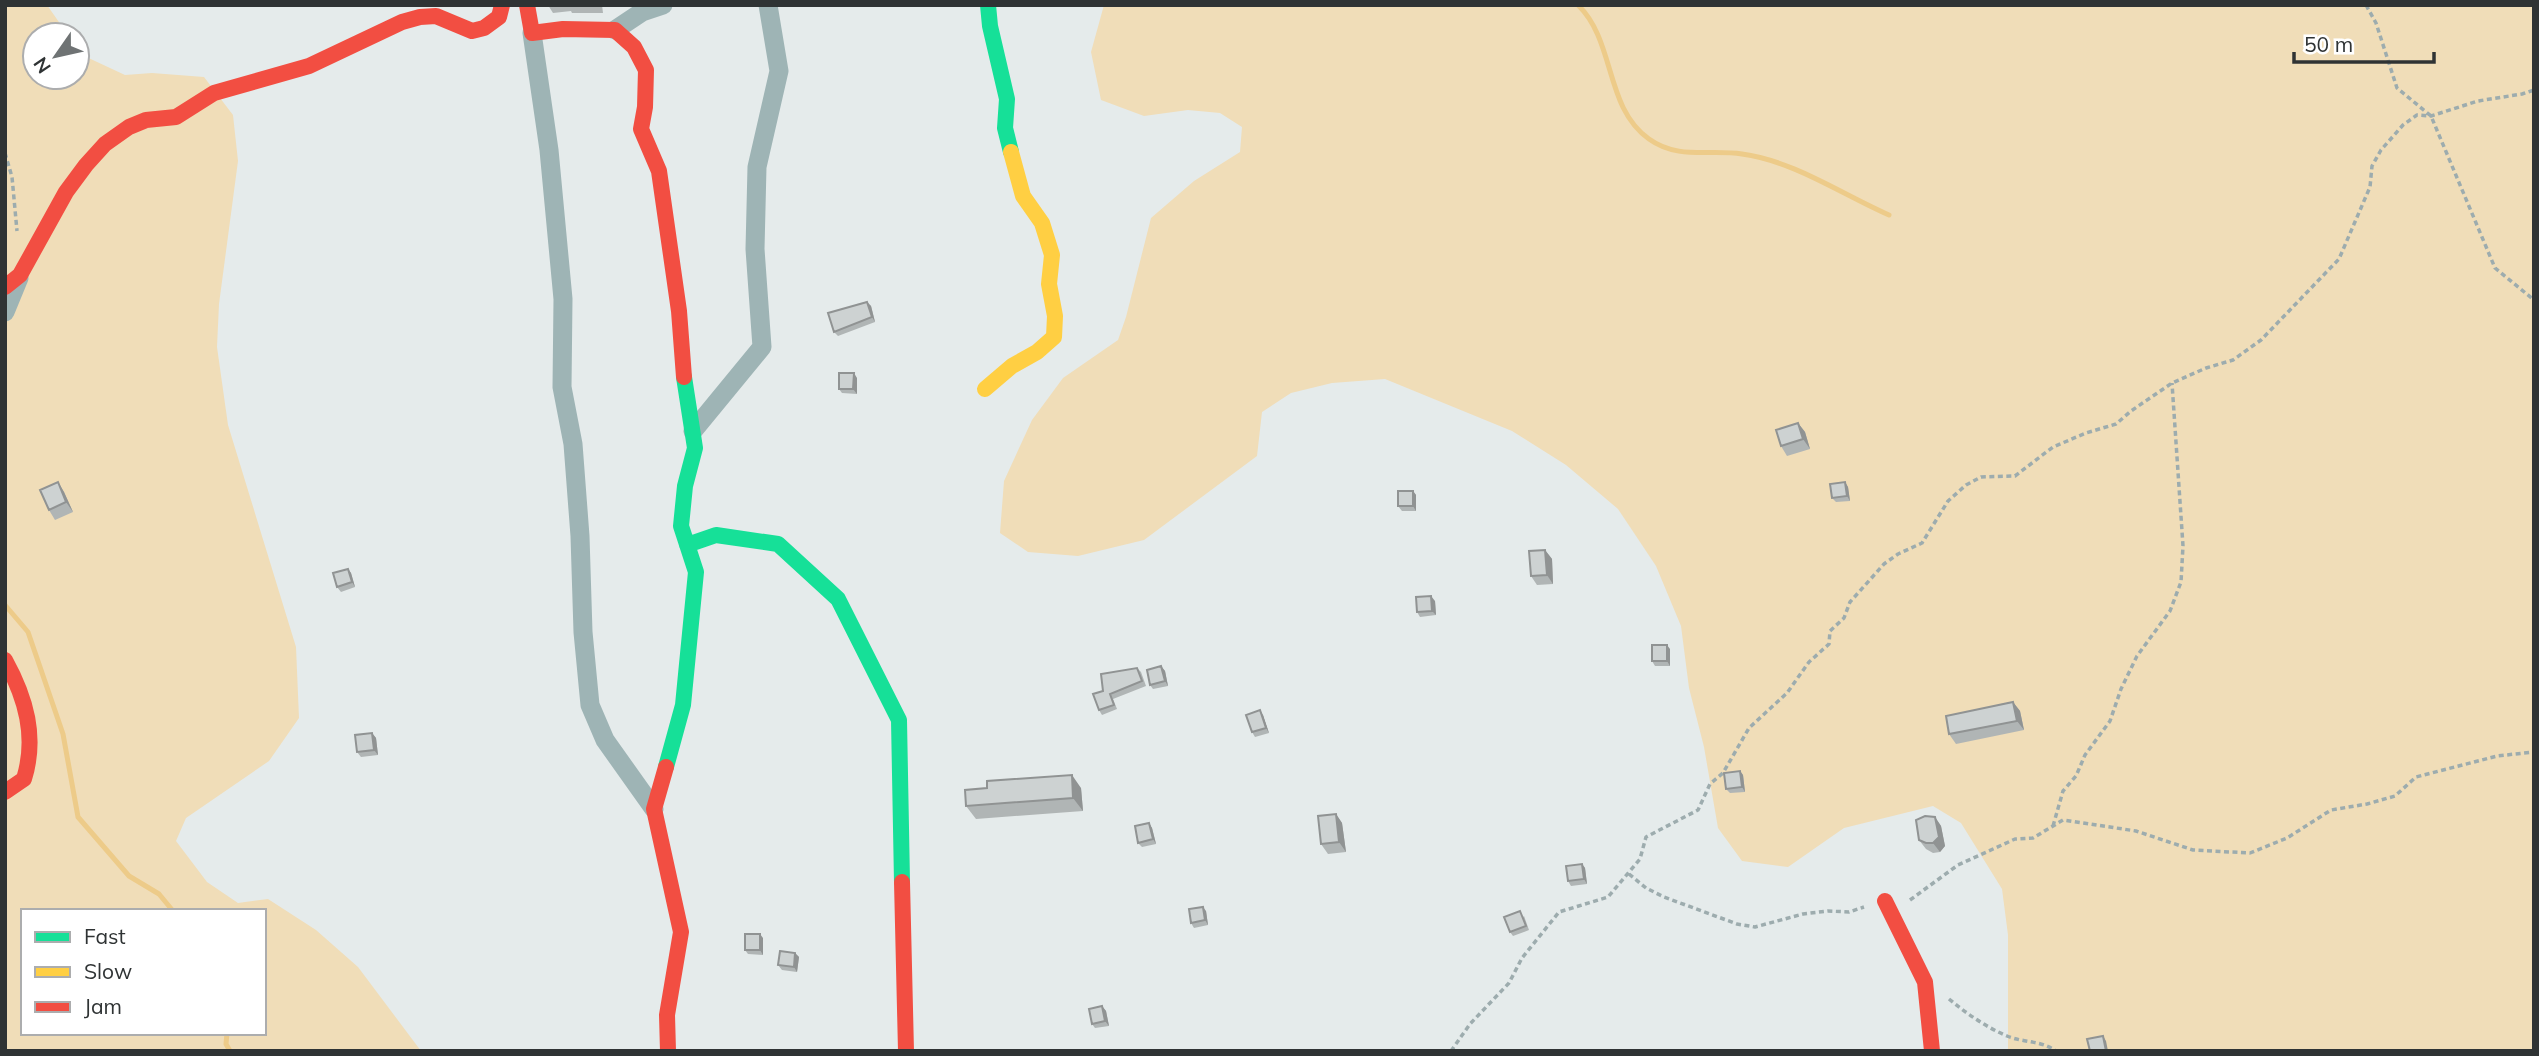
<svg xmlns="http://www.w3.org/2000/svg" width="2539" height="1056" font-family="Mulish,sans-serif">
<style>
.green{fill:#f0ddb8;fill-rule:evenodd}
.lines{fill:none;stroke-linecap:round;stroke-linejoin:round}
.stream{stroke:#edcb89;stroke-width:5}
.path{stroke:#9dacae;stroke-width:3.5;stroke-dasharray:5 3.5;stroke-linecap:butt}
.street{stroke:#9eb4b5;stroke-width:19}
.fast{stroke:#16e098;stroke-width:16}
.slow{stroke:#ffcf43;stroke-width:16}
.jam{stroke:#f24e42;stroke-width:16}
.wall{fill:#b0b5b5}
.shaded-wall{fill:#909393}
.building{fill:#cdd2d2;stroke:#909393;stroke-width:2}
</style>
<rect width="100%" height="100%" fill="#e5ebeb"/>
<!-- green -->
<path class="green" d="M5 5H47L68 35H35V77H77V49L80 54 125 75 152 73 204 77 233 115 238 161 219 304 217 347 228 425 296 647 299 718 269 761 186 818 176 841 207 882 238 903 268 899 316 930 358 967 421 1051H5ZM23 911H264V1033H23Z
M1104 5H2534V1051H2008V935L2002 889 1961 823 1933 806 1844 828 1788 867 1742 861 1718 828 1704 747 1689 688 1681 626 1656 566 1618 509 1566 465 1512 431 1385 379 1332 383 1291 393 1262 412 1257 456 1144 540 1078 556 1028 552 1000 533 1004 481 1032 420 1063 378 1118 340 1126 317 1151 218 1194 181 1240 152 1242 127 1220 113 1188 110 1144 116 1101 100 1091 52Z"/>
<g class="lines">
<!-- stream -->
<path class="stream" d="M1578 5C1616 42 1604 107 1649 139 1678 160 1710 149 1742 154 1794 161 1841 194 1889 215
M5 605 28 632 63 734 78 817 129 876 159 894 173 911
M227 1033 226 1044 230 1051"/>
<!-- path -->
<path class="path" d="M2366 5 2376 23 2397 88 2431 116 2495 268 2534 300
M5 153 12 177 17 231
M2053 826 2063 791 2076 776 2085 755 2110 721 2121 689 2137 656 2170 611 2181 582 2183 546 2172 383
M1629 874 1646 888 1664 897 1737 924 1755 927 1803 914 1828 911 1849 912 1864 907
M1910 900 1958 865 2015 839 2033 838 2063 820 2136 831 2193 850 2250 853 2287 838 2331 810 2367 804 2395 796 2416 777 2497 756 2534 752
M1949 999C1967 1014 1986 1027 2007 1036 2024 1043 2040 1040 2056 1051
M1451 1051 1470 1024 1509 983 1522 958 1559 912 1608 897 1640 859 1646 837 1698 810 1710 784 1723 773 1749 728 1787 693 1809 662 1829 644 1830 631 1844 618 1850 602 1884 564 1898 554 1922 543 1948 501 1966 485 1981 477 2015 476 2053 447 2086 433 2116 424 2131 411 2172 383 2206 368 2233 360 2261 340 2339 259 2370 187 2372 166 2381 150 2403 125 2417 115 2431 116 2478 101 2522 94 2534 90"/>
<!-- street -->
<path class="street" d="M615 30 642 12 663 5
M532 33 549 150 563 299 562 387 573 444 580 536 583 632 590 705 605 740 654 809
M5 312 19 278
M693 431 762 347 755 249 757 167 779 71 768 5"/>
<!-- fast -->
<path class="fast" d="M988 5 990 26 1007 99 1005 128 1011 152
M687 545 716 535 778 544 838 599 899 720 902 882
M666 767 683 705 696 572 681 526 685 486 695 448 684 377"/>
<!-- slow -->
<path class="slow" d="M985 389 1012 366 1037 352 1054 337 1055 316 1049 284 1052 255 1042 223 1023 196 1011 152"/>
<!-- jam -->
<path class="jam" d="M527 5 532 33 563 29 615 30 634 47 646 70 645 107 641 129 659 171 679 311 684 377
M5 287 20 275 66 192 86 165 105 144 129 127 146 120 176 117 214 93 309 66 402 22 420 17 436 16 472 31 484 28 499 17 502 5
M5 660C26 698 37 737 24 779L5 792
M666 767 654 809 681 932 667 1015 668 1051
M902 882 906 1051
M1885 901 1925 982 1932 1051"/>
</g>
<!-- wall -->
<path class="wall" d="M548 5H602L603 13H572L571 11 553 13Z
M867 302 871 306 875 322 838 336 834 332Z
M857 378V394L842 393 839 389Z
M1798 423 1805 432 1810 449 1787 456 1781 446Z
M58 482 64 492 73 512 55 520 49 510Z
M1845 482 1848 487 1850 501 1836 502 1832 498Z
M1413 491 1416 495V511H1402L1398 506Z
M1545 550 1552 559 1553 584 1537 585 1531 576Z
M348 569 351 573 355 587 341 592 337 587Z
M1435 601 1436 615 1420 617 1417 612Z
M1670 649V666H1655L1652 661Z
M1161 666 1165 671 1168 686 1153 689 1150 685Z
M1137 668 1141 672 1146 686 1113 699 1117 709 1102 715 1099 710 1103 691Z
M2013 702 2020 711 2024 730 1956 744 1949 734Z
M1263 715 1269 733 1255 737 1252 732Z
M372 733 376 738 378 755 361 757 357 752Z
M1740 771 1743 775 1745 792 1730 793 1726 789Z
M1081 788 1083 811 976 819 966 806Z
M1336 814 1342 823 1346 852 1328 854 1321 844Z
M1935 817 1941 826 1945 846 1940 852 1933 853 1926 849 1919 840Z
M1149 823 1152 828 1156 844 1142 847 1138 843Z
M1582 864 1585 868 1587 884 1571 886 1568 881Z
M1206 911 1208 925 1194 928 1191 923Z
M1524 916 1529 930 1513 936 1510 932Z
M763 938V955L748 954 745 950Z
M795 953 799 957 797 972 782 970 778 965Z
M1102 1006 1106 1011 1109 1026 1095 1028 1092 1024Z"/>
<!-- shaded-wall -->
<path class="shaded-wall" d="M867 302 871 306 875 322 872 317Z
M854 373 857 378V394L853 389Z
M1798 423 1805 432 1810 449 1803 439Z
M58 482 64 492 73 512 66 502Z
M1845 482 1848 487 1850 501 1847 496Z
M1413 491 1416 495V511L1413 506Z
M1545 550 1552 559 1553 584 1547 575Z
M348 569 351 573 355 587 352 582Z
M1431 596 1435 601 1436 615 1432 611Z
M1667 645 1670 649V666L1667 661Z
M1161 666 1165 671 1168 686 1165 681Z
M2013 702 2020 711 2024 730 2017 721Z
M1260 710 1263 715 1269 733 1266 728Z
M372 733 376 738 378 755 374 750Z
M1740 771 1743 775 1745 792 1742 787Z
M1072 775 1081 788 1083 811 1073 798Z
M1336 814 1342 823 1346 852 1339 842Z
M1935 817 1941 826 1945 846 1940 852 1933 843Z
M1149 823 1152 828 1156 844 1153 839Z
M1582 864 1585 868 1587 884 1584 879Z
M1203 907 1206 911 1208 925 1205 920Z
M760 934 763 938V955L760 950Z
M795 953 799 957 797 972 794 967Z
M1102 1006 1106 1011 1109 1026 1105 1021Z
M2103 1036 2106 1041 2108 1051H2106Z"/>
<!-- building -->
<path class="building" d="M598 5V6L567 5Z
M867 302 872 317 834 332 828 313Z
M839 373H854L853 389H839Z
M1798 423 1803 439 1781 446 1776 430Z
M58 482 66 502 49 510 40 490Z
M1845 482 1847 496 1832 498 1830 484Z
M1398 491H1413V506H1398Z
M1545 550 1547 575 1531 576 1529 551Z
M348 569 352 582 337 587 333 573Z
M1431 596 1432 611 1417 612 1416 597Z
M1652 645H1667V661H1652Z
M1161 666 1165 681 1150 685 1147 670Z
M1137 668 1142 681 1110 694 1114 705 1099 710 1093 694 1103 691 1101 674Z
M2013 702 2017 721 1949 734 1946 716Z
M1260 710 1266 728 1252 732 1246 715Z
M372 733 374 750 357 752 355 735Z
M1740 771 1742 787 1726 789 1724 773Z
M1072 775 1073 798 966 806 965 790 987 788V781Z
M1336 814 1339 842 1321 844 1318 816Z
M1925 816 1935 817 1939 837 1933 843H1926L1919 840 1916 820Z
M1149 823 1153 839 1138 843 1135 826Z
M1582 864 1584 879 1568 881 1566 866Z
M1203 907 1205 920 1191 923 1189 909Z
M1520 911 1526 926 1510 932 1504 917Z
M745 934H760V950H745Z
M780 951 795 953 794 967 778 965Z
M1102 1006 1105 1021 1092 1024 1089 1009Z
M2103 1036 2106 1051H2090L2087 1039Z"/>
<!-- border -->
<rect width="2539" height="1056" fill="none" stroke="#2f3334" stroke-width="14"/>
<!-- legend -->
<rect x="21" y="909" width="245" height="126" fill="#ffffff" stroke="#acadae" stroke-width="2"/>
<rect x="35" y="932" width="35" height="10" fill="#16e098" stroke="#acadae" stroke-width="2"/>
<text x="84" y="944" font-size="21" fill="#2f3334">Fast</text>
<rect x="35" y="967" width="35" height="10" fill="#ffcf43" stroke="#acadae" stroke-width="2"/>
<text x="84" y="979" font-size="21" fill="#2f3334">Slow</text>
<rect x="35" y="1002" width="35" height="10" fill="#f24e42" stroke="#acadae" stroke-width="2"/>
<text x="84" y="1014" font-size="21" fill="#2f3334">Jam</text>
<!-- north arrow -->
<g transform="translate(56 56) rotate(236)"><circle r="33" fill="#ffffff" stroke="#acadae" stroke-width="2"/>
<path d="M0-5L12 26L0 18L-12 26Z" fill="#6f7374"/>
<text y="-10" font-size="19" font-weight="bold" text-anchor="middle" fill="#2f3334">N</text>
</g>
<!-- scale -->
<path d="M2294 52v10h140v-10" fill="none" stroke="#2f3334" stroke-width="3.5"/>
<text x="2304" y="52" font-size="21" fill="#2f3334" stroke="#ffffff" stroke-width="5" paint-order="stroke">50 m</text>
</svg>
